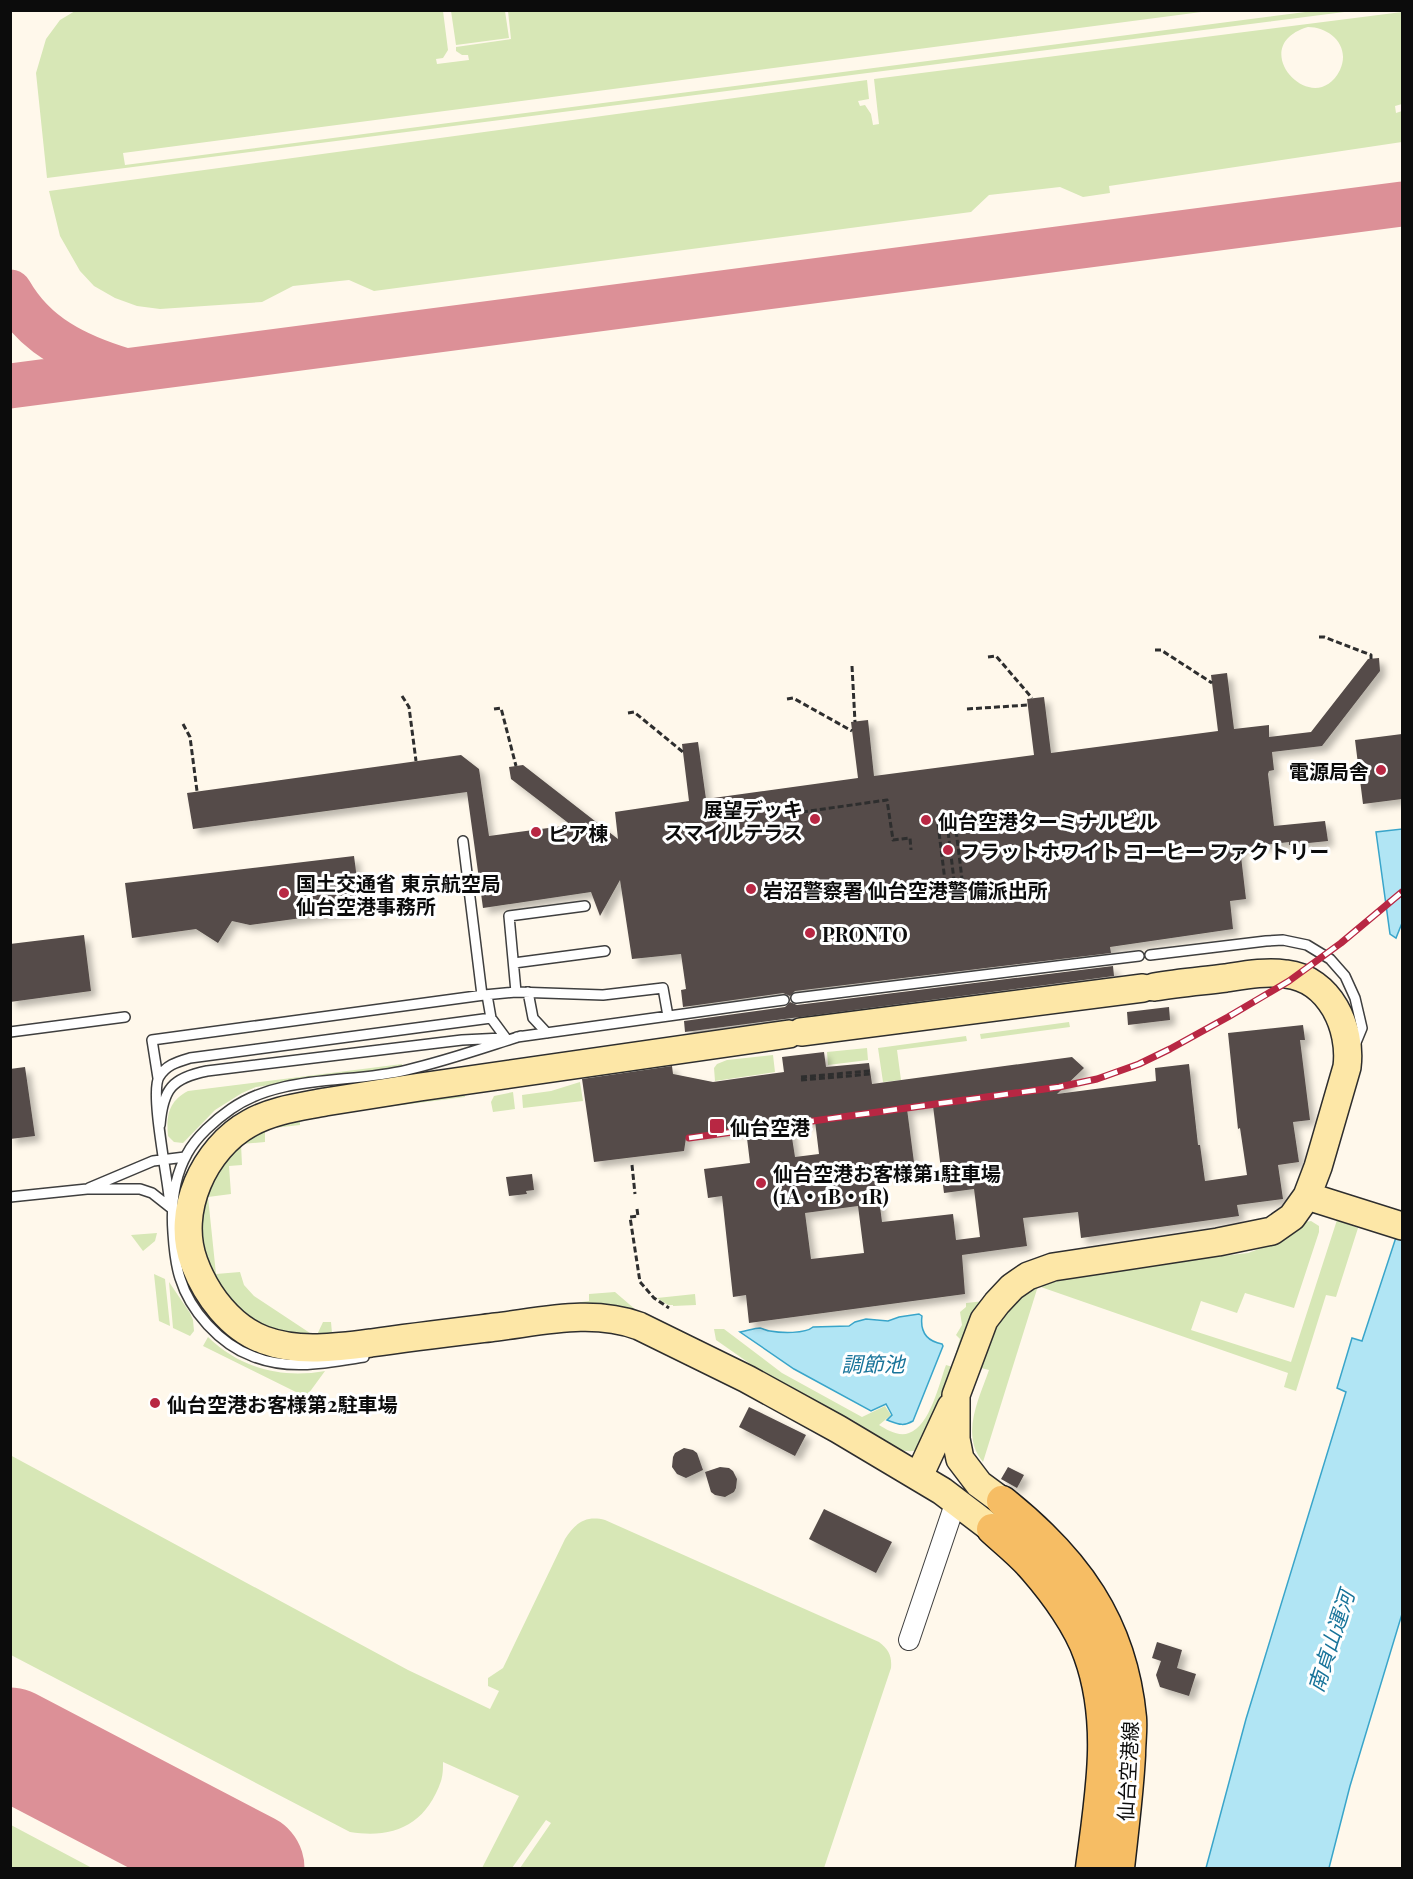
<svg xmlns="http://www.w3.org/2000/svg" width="1413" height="1879" font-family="'Playfair Display','Noto Sans JP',serif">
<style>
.green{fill:#d7e7b6;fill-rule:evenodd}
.water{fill:#b1e5f4;stroke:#39a5ca;stroke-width:1.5}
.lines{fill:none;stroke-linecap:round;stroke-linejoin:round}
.taxiway{stroke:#dc9097;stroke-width:45}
.runway{stroke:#dc9097;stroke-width:111}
.building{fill:#544b48;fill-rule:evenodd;filter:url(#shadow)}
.lane-casing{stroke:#3f3f3f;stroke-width:12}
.street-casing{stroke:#3f3f3f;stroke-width:22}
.secondary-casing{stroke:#2e2e2e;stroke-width:30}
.primary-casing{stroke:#1d1d1d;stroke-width:33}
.path{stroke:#2e2e2e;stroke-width:3;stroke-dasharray:6 3;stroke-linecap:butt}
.lane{stroke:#fff;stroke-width:9}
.street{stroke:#fff;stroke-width:20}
.secondary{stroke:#fde7a7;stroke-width:27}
.primary{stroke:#f6bd64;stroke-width:30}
.rail-casing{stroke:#b82743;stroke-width:7}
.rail{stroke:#fff;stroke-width:4.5;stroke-dasharray:14;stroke-linecap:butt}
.poi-dot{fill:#b82743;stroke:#fff;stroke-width:2}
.labels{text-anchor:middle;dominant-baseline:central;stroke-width:6;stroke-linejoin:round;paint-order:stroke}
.poi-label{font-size:20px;font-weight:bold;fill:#0c0c0c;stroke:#fff;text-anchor:start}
.street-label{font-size:20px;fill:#0c0c0c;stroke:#fff}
.water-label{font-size:21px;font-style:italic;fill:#18749a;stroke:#fff}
</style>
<defs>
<filter id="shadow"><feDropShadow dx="5.5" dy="5.5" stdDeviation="3" flood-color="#0004"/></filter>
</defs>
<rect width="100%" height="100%" fill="#fff8eb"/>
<!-- green -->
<path class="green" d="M75 11H443L448 50 443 58 436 59 437 64 469 60 468 55H462L456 51V47L511 39 508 11H1209L123 153 125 165 1313 11H1352L47 178 36 73 46 39 60 20Z
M451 11H505L509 38 456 45Z
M1402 12V104L1395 106 1396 113 1402 111V142L1109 186 1110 193 1083 197 1060 187 989 195 971 212 374 291 349 280 293 286 262 302 160 309 137 306 115 298 94 286 80 271 60 236 49 191 867 80 869 99 858 101 860 106 865 105 871 114 873 125 879 124 874 79ZM1308 27C1330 27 1351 46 1340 70 1314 122 1243 46 1308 27Z
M1069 1022 1070 1027 981 1039 980 1034Z
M966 1036 967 1041 897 1050 901 1080 883 1082 878 1048Z
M867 1048 868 1060 828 1065 827 1052Z
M773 1055 775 1072 715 1081 714 1068 717 1064 727 1060Z
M402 1064V1067L256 1087 242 1093 215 1110 183 1143 174 1142 168 1136C166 1115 169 1101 188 1091Z
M580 1082 583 1101 523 1108 522 1095 551 1091Z
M513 1092 515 1109 493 1112 491 1102 494 1096Z
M464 1093 465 1097 300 1118V1125L265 1129V1142L241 1144 242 1165 229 1166 231 1194 208 1197 216 1274 240 1272 244 1285 254 1296 316 1337 323 1322H331L332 1333 368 1330 589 1301V1294L615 1292 636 1310V1313L600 1308H577C523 1316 469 1323 415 1330 378 1335 329 1344 293 1336 268 1330 243 1319 226 1299 180 1245 202 1159 263 1128 275 1122 290 1120 303 1118 356 1106 410 1100 464 1093Z
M1337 1220 1358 1228 1336 1297 1326 1295 1296 1391 1284 1387 1288 1373 1038 1286 983 1462C960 1435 979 1399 989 1370L981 1368 999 1321 1023 1294 1038 1286 1063 1279 1181 1261 1248 1253 1281 1241 1305 1222 1311 1221 1319 1226V1232L1294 1308 1245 1293 1237 1313 1201 1301 1191 1330 1291 1362Z
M157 1233 155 1241 143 1251 131 1235Z
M154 1274 165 1279 170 1326 159 1321Z
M169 1282 190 1313 193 1320 194 1331 190 1336 173 1328Z
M695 1294 696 1305 673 1306V1305H668L657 1298Z
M985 1301 959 1361 954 1359 960 1339 956 1335 962 1325 960 1312 966 1307V1303Z
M714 1329H724L782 1373 862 1417 885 1406 891 1415 879 1425C887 1430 899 1437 909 1433 930 1426 939 1384 946 1365L956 1368 922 1449C898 1458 875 1437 855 1425L856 1422 845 1416 843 1418 788 1389 789 1386 784 1383 782 1386 716 1340Z
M208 1337C240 1368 281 1379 325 1371L306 1397 203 1346Z
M10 1455 408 1670 490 1709 499 1691 488 1686V1678L503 1668 565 1539C575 1523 586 1515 605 1520L879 1642C889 1650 892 1656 891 1668L824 1868H520L551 1823 546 1820 512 1868H482L519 1796 443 1762C443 1768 443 1775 441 1781 426 1825 393 1839 350 1832L11 1655Z
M11 1825 92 1868H11Z"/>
<!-- water -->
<path class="water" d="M1402 829V923L1396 938 1390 934 1376 832Z
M1402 1219V1614L1350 1786 1329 1868H1206L1246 1719 1346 1392 1337 1388 1352 1338 1362 1341Z
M919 1314 922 1316C920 1331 926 1341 942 1344L943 1346 913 1421C903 1427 898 1424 887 1420L892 1415 886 1404 871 1411 794 1369 740 1332C747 1331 754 1328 760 1328 764 1329 767 1331 770 1331 781 1333 805 1334 813 1327L849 1326 855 1322 866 1319 888 1321 899 1317Z"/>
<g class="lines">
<!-- taxiway -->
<path class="taxiway" d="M10 292C35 336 77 356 123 370
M10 386 1402 204"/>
<!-- runway -->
<path class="runway" d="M10 1743 249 1868"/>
</g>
<!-- building -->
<path class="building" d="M1379 658 1380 671 1322 746 1272 752 1274 770 1269 771 1268 774 1274 826 1325 821 1328 841 1289 845V842L1240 848 1246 899 1230 901 1233 929 1110 947 1111 953 795 991 790 996 783 993 683 1007 681 990 686 989 681 954 632 959 620 880 600 916 591 892 483 908 467 792 193 829 187 793 461 755 479 769 489 836 571 825 511 779 509 767 523 765 618 839 615 812 689 801 682 744 698 742 706 799 858 778 851 722 868 720 874 776 1034 755 1027 699 1035 698 1044 697 1051 753 1218 731 1211 675 1227 673 1234 729 1269 725V737L1311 732 1368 659Z
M1402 734V799L1363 804 1355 740Z
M354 856 361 910 250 925 232 921 218 943 196 929 132 938 125 883Z
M84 935 91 991 10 1002V944Z
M1113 966 1114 976 685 1032 684 1021 785 1007 790 1002 797 1005Z
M1169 1007 1170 1020 1128 1025 1127 1012Z
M1303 1025 1305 1040H1300L1310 1120 1293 1122 1299 1162 1278 1165 1283 1199 1237 1205 1239 1216 1081 1238 1078 1212 1023 1218 1027 1246 962 1255 965 1294 749 1323 746 1295 733 1297 722 1196 708 1198 704 1169 750 1163 746 1130 686 1138 684 1151 594 1162 582 1079 672 1066 673 1074 713 1082 784 1072 782 1057 824 1052 826 1067 869 1063 872 1084 1072 1057 1084 1068 1057 1094 1156 1081 1155 1068 1189 1064 1198 1145H1200L1205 1181 1247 1175 1240 1128 1238 1129 1228 1033ZM933 1106 944 1193 974 1189 980 1237 956 1240 953 1214 882 1222 876 1175 915 1170 907 1109ZM815 1121 819 1154 795 1157 790 1125ZM858 1206 864 1253 811 1259 805 1213Z
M25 1067 35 1136 10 1139V1069Z
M532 1174 534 1190 526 1191 527 1194 509 1196 506 1177Z
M749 1407 806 1435 795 1456 739 1427Z
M684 1448 693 1450 697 1453 703 1470 686 1478 677 1474 672 1467 673 1457 675 1453Z
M720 1467 729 1468 733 1471 737 1479 736 1488 734 1492 725 1497 715 1495 711 1492 705 1472Z
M1008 1467 1024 1475 1017 1488 1001 1479Z
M824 1509 892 1542 876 1573 809 1539Z
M1157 1642 1182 1650 1177 1668 1196 1674 1189 1696 1160 1687 1156 1675 1161 1661 1152 1658Z"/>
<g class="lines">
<!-- lane casing -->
<g class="lane-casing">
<path id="lane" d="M463 841 482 995
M1150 955 1266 941 1283 940 1307 945 1330 959 1345 976 1355 998 1362 1028 1355 1045
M514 963 605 951
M516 992 509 916 585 906
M528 992 533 1018 547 1033
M487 995 491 1018 505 1037
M796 998 1139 956
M10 1032 125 1017
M517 1037 784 1000
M158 1078 152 1040 484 995 516 992 603 995 663 988 668 1016
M160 1125C163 1089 172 1078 207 1071L462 1040 503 1038
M89 1188 153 1161 185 1157
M10 1197 87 1189H140L152 1193 171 1208
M169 1197C167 1175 150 1092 159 1077 166 1065 177 1062 190 1058L491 1018
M364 1357C326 1363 288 1371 252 1356 220 1344 190 1311 180 1278 175 1263 174 1248 173 1233 171 1206 173 1179 187 1154 196 1137 215 1120 231 1109 281 1074 350 1084 407 1070 446 1061 483 1048 521 1036"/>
</g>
<!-- street casing -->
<g class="street-casing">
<path id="street" d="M909 1640 956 1501"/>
</g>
<!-- secondary casing -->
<g class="secondary-casing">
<path id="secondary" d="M801 1032 1143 988
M789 1034C666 1051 543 1069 420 1087 388 1092 357 1097 325 1102 300 1107 273 1110 250 1123 204 1148 175 1212 194 1262 206 1295 231 1328 264 1340 299 1353 336 1347 371 1343 413 1337 455 1332 496 1327 544 1321 593 1309 639 1326L747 1379 838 1429 942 1491 992 1529
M1307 1196 1402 1226
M919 1476 951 1407
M1002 1501 979 1484 960 1459 956 1439V1395L984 1320 997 1303 1012 1287 1028 1276 1053 1267 1218 1242 1272 1231 1292 1217 1307 1196 1318 1167 1347 1067C1352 1028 1330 979 1286 974 1266 971 1245 975 1226 978 1202 981 1178 983 1154 987"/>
</g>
<!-- primary casing -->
<g class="primary-casing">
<path id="primary" d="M1002 1501C1075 1559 1122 1622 1131 1718 1132 1730 1130 1743 1130 1755 1128 1793 1123 1831 1119 1868
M992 1529C1006 1542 1023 1555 1035 1570 1055 1593 1079 1626 1089 1655 1114 1724 1100 1798 1091 1868"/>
</g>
<!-- path -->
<path class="path" d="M1319 637H1324L1371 655V659
M1155 650H1161L1212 683
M988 657 996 656 1032 698
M852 666 855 722
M402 696 409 707 416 761
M787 699 793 698 852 731
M494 709 501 708 516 766
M967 709 1028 705
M628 713 634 712 683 752
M183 724 190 737 197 791
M802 812 887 800 893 840 910 838 911 850
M955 822 963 887
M947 823 955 888
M938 824 946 889
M801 1077 870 1071
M801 1080 871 1074
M632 1165 635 1194
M637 1209 638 1216 630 1217 640 1282 654 1298 669 1308"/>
<!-- lane -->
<use href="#lane" class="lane"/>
<!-- street -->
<use href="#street" class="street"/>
<!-- secondary -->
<use href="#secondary" class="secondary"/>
<!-- primary -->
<use href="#primary" class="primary"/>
<!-- rail casing -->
<g class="rail-casing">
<path id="rail" d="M689 1138 1059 1087 1097 1079 1139 1064 1170 1049 1228 1017 1289 981 1341 943 1402 892"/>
</g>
<!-- rail -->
<use href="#rail" class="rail"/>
</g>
<!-- markers -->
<g class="poi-dot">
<circle cx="1381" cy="770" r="6"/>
<circle cx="815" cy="819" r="6"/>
<circle cx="926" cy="820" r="6"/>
<circle cx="536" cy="832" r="6"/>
<circle cx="948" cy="850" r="6"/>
<circle cx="751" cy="889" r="6"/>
<circle cx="284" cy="893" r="6"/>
<circle cx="810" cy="933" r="6"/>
<rect x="709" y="1118" width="16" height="16" rx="3"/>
<circle cx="761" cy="1183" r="6"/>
<circle cx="155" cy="1403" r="6"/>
</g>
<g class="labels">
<!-- poi labels -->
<g class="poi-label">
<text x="1369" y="770" text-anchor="end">電源局舎</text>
<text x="803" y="808" text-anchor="end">展望デッキ<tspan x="803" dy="23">スマイルテラス</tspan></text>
<text x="938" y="820">仙台空港ターミナルビル</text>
<text x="548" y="832">ピア棟</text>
<text x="960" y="850">フラットホワイト コーヒー ファクトリー</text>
<text x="296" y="882">国土交通省 東京航空局<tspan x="296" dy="23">仙台空港事務所</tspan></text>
<text x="763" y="889">岩沼警察署 仙台空港警備派出所</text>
<text x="822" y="933">PRONTO</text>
<text x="730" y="1126">仙台空港</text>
<text x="773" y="1172">仙台空港お客様第1駐車場<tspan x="773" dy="23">(1A・1B・1R)</tspan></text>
<text x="167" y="1403">仙台空港お客様第2駐車場</text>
</g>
<!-- street labels -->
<g class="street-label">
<text transform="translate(1127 1771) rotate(-87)">仙台空港線</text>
</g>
<!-- water labels -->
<g class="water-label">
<text x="873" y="1363">調節池</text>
<text transform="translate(1330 1641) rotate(-72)">南貞山運河</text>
</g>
</g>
<!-- border -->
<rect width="1413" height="1879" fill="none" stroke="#0c0c0c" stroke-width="24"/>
</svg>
